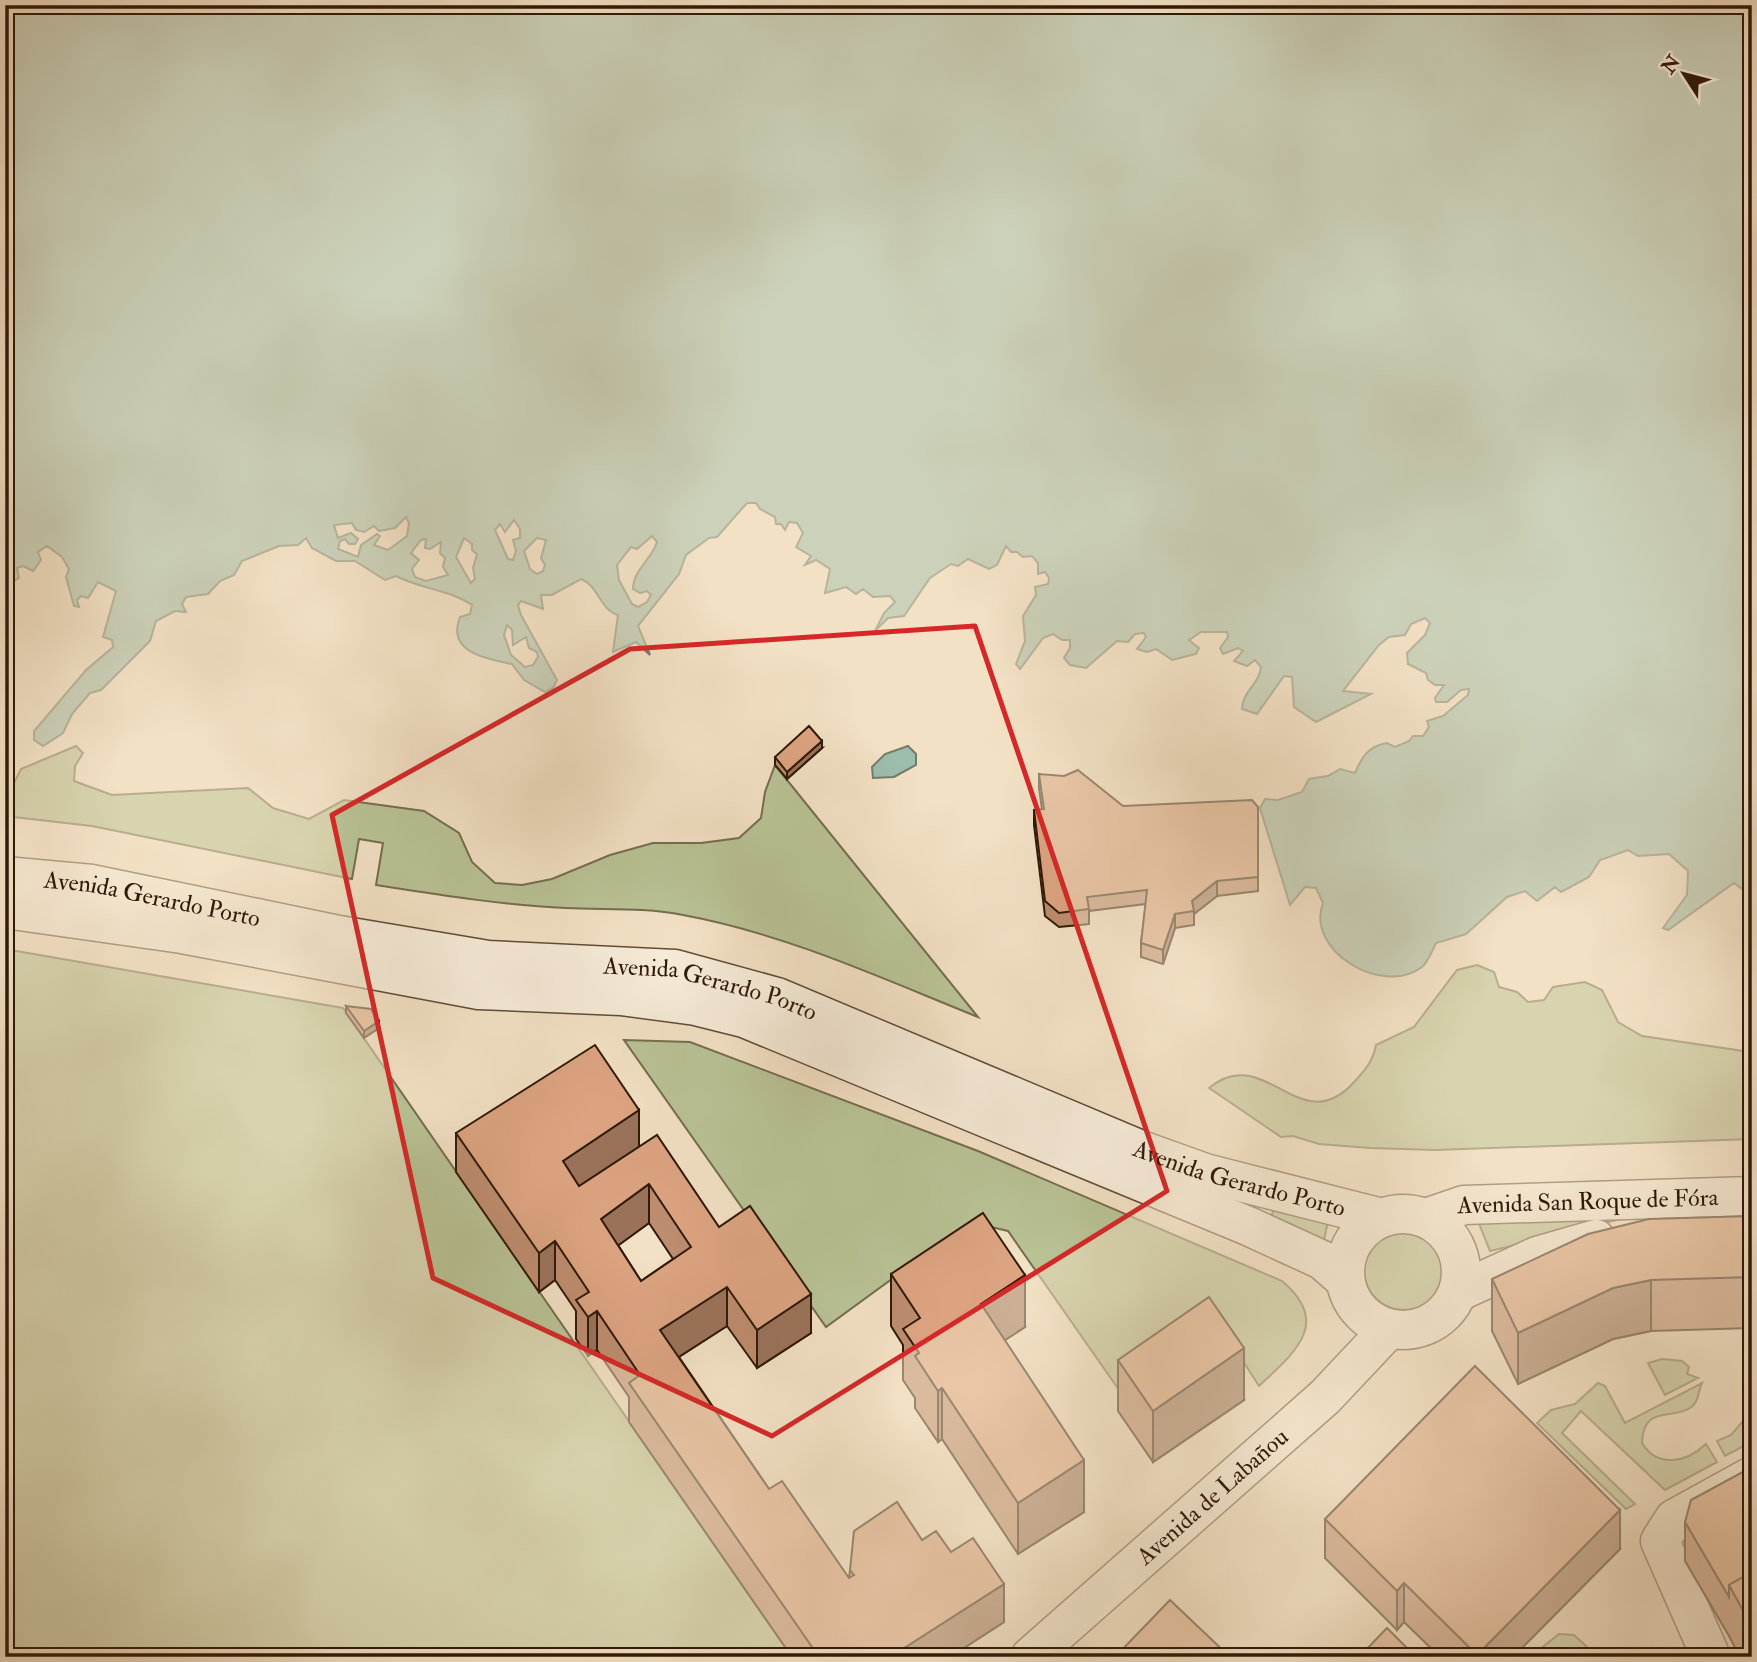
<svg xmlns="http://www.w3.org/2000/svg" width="1757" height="1662" font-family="'IM FELL Double Pica',serif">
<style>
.green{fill:#b9c396;stroke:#746e4f;stroke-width:2}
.water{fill:#9dbeae;stroke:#717c6c;stroke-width:2;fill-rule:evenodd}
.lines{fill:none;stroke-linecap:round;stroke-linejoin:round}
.minor-casing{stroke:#604b37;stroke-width:41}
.minor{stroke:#f7ecd9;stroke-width:38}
.wall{fill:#be8d70;stroke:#2f1908;stroke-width:2;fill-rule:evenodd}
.shaded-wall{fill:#9b735b;stroke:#2f1908;stroke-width:2}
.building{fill:#dda482;stroke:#2f1908;stroke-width:2;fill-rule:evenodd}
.marked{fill:none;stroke:#d62828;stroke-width:5;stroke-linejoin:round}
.labels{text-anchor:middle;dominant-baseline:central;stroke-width:5;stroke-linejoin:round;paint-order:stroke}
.street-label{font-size:24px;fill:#2f1908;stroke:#f7ecd9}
</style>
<rect width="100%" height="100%" fill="#f3e1c5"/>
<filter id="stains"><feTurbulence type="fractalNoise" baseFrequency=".00286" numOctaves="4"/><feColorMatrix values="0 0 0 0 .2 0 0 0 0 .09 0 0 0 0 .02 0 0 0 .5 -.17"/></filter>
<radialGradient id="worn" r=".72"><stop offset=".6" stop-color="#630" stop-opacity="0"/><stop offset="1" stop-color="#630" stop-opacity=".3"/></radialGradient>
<!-- green -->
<path class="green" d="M76 746 83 753 75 766 74 781 112 795 248 788 273 808 309 819 344 800 424 811 459 833 472 862 495 883 522 885 552 879 610 855 653 843H701L739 838 761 818 765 792 775 765 978 1017C881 978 786 934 683 915 644 907 605 910 566 908 502 905 440 895 376 885L383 843 359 839 352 879 92 826 5 816V791H10L21 769Z
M5 949 343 1008 792 1657H5Z
M1477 965 1494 972 1499 987 1517 992 1528 1002 1544 1000 1553 987 1585 982 1602 990 1618 1022 1642 1036 1743 1051 1747 1072 1752 1075V1139L1435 1150 1370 1148 1319 1144 1293 1136 1281 1137 1209 1088C1265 1041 1301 1143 1355 1081 1366 1069 1373 1061 1376 1045L1414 1027 1457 970Z
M624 1040 690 1042 978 1151 1282 1281C1332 1323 1295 1352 1259 1386L1220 1325 1119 1390 1008 1231 970 1222 826 1327Z
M1275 1204 1330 1212 1324 1240 1271 1218Z
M1476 1216 1629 1217 1490 1251Z
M1364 1270a40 40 0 1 1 80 0a40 40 0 1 1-80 0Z
M1662 1359 1682 1361 1689 1367 1687 1374 1698 1378 1665 1395 1648 1363Z
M1598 1383 1605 1386 1625 1423 1702 1383C1698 1391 1699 1403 1690 1408 1671 1420 1643 1405 1642 1443 1657 1468 1686 1463 1706 1444L1717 1462 1665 1490 1581 1411 1562 1433 1635 1504 1626 1509 1537 1423 1551 1410 1575 1404Z
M1752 1411V1442L1725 1456 1717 1441 1731 1435Z
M1559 1634 1574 1635 1598 1657H1538L1540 1649Z"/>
<!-- water -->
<path class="water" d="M5 5H1752V905L1745 904 1750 895 1734 883 1668 930 1663 928 1687 895 1688 871 1669 854 1638 856 1628 850 1600 860 1589 877 1561 892 1555 887 1537 901 1525 891 1507 897 1466 934 1436 943C1432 951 1428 962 1422 967 1383 997 1305 951 1323 903L1316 888 1305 887 1290 905 1260 808 1265 799 1278 800 1302 792 1309 779 1328 776 1340 769 1355 773C1362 756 1369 746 1387 743L1395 747 1409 741 1413 736H1423L1429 727 1427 721 1443 716 1468 695 1469 689 1461 690 1447 702H1436L1435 698 1444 685H1435L1428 680 1426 673 1408 664 1407 653 1425 635 1430 623 1425 618 1411 624 1405 635 1389 637 1379 645 1343 691 1371 694 1316 722 1294 707 1292 677 1284 676 1257 714 1242 709C1242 692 1260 683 1261 667L1255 660 1247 666 1234 661 1243 651 1238 648 1223 654 1220 648 1228 637 1227 632H1201L1189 640 1199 648 1196 654 1172 660 1156 649 1147 652 1137 649 1146 637 1144 633 1135 634 1128 642 1117 641 1086 668 1070 665 1064 658 1070 648V640H1062L1053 634 1043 638 1020 669 1016 664 1025 641 1023 616 1036 595 1035 587 1048 584 1049 578 1045 572 1038 574V563L1032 556 1023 557 1017 552H1011L1006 546 997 565 989 569 968 559 958 566 951 564 930 578 904 616 888 618 875 631 884 613 895 602 890 596 873 597 863 589 856 594 846 587 825 593 830 569 816 560 805 565 811 556 796 547 803 533 797 523 789 522 785 530 781 524H776L775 517 760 509 756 503H747L717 537 709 538 686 555 679 574 638 626 650 655 636 642 613 652 618 615C599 609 599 586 581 579L552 595H541L543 609 521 601 518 605 521 615 557 680 553 688 545 692 524 680 512 664C486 659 446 652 460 617L470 614 472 605C450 590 421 589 396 576L385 580 355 561H336L312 548 306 538 298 545 279 546 242 561 234 575 220 581 208 594 186 597 182 604 186 612 175 611 156 621 150 641 101 690 90 693 72 714 63 733 43 746 34 740V731L86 670 113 647 112 640 103 637 116 591 98 582 88 598 81 596 77 600 79 607 74 606 66 577 69 569 62 557 47 546 38 552 41 560 33 571 23 566 17 568 19 578 5 586ZM406 517 409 523 407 536 388 550 374 545 380 536 377 534 361 545 358 557 338 549 340 541 345 539 349 544H355L358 539 351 533 338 538 334 525 352 523 356 530 364 532 374 526 379 531 395 528ZM514 520 520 529V538L513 540 516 551 513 560 508 559 495 530 500 524 505 532ZM652 536 657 542C652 559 633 570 633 589L640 593 647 591 651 595 647 602 638 607 632 604 619 580 617 565 631 547 637 549ZM464 538 472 544V550L477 554 473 568 475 579 471 583 456 557ZM537 538 546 540 541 558 545 565 543 571 537 574 530 569 524 551ZM426 539 425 548 430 549 441 542 440 553 445 558 443 567 448 575 426 581 415 577 412 569 419 560 411 553 421 540ZM507 625 512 630 513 645 526 637 529 648 537 652 538 657 533 665 525 667 511 655 504 635Z
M908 746 916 754V765L894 777 873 778 872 767 885 754Z"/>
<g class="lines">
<!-- minor casing -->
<g class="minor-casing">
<g id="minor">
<path id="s1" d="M5 876 92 884 339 935 488 960 675 969 777 997 1141 1150 1205 1173 1382 1218"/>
<path d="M5 909 182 934 479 990 621 996 696 1006 744 1018 1248 1226 1322 1260 1345 1280"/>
<circle cx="1403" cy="1272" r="58"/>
<path id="s2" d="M1426 1218 1464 1205 1752 1196"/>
<path d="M1458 1292 1537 1256 1596 1239"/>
<path id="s3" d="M1030 1657 1325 1397 1389 1329"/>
<path d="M1711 1657 1660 1541 1674 1519 1752 1476"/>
</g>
</g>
<!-- minor -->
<use href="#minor" class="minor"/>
</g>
<!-- wall -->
<path class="wall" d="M822 748 787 779 775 765V757Z
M1039 774 1123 806 1258 807V891L1217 896 1194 914V925L1175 928 1163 964 1141 957V943L1146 904 1089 911V924L1059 927 1045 916 1034 825V810H1042L1039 788Z
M346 1006 379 1028 364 1038 346 1013Z
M456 1133 639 1147 719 1227 811 1333 757 1368 727 1326 679 1357 769 1489 849 1578 850 1570 922 1540 951 1552 1004 1622 950 1657H792L629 1422V1397L597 1350 588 1356 576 1339V1311L555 1280 539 1292 456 1172ZM649 1223 673 1259 641 1281 618 1245Z
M1752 1216V1328L1651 1331 1613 1339 1518 1384 1492 1331V1279Z
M891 1274 1025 1327 1005 1340 1084 1512 1018 1554 942 1439 938 1442 915 1408V1398L903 1380V1345L891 1326Z
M1118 1360 1244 1400 1153 1462 1118 1411Z
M1752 1467V1657H1740L1729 1636 1685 1561V1522Z
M1325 1519 1620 1549 1513 1657H1440L1404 1622 1397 1630 1325 1558Z"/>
<!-- shaded-wall -->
<path class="shaded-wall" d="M822 741V748L787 779V772Z
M1217 881V896L1194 914 1192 901Z
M1175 914V928L1163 964V950Z
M379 1021V1028L364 1038V1031Z
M639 1110V1149L563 1200V1161Z
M649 1184V1223L601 1258V1219Z
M555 1241V1280L539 1292V1253Z
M1025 1275V1327L981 1356V1304Z
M1651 1280V1331L1613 1339 1518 1384V1333L1613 1288Z
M727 1287V1326L660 1369V1330Z
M811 1294V1333L757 1368V1330Z
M597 1311V1350L588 1356V1317Z
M1244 1348V1400L1153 1462V1411Z
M942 1388V1439L938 1442V1391Z
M1084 1460V1512L1018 1554V1503Z
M1620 1510V1549L1513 1657H1477V1655Z
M1404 1583V1622L1397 1630V1591Z
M1004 1584V1622L950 1657H890Z"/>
<!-- building -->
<path class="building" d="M809 726 822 741 787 772 775 757Z
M1078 770 1123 806 1252 800 1258 807V877L1217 881 1192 901 1194 911 1175 914 1163 950 1141 943 1147 890 1087 897 1089 909 1059 913 1045 901 1034 810 1044 809 1039 774 1064 776Z
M346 1006 371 1009 379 1021 364 1031Z
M595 1045 639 1110 563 1161 579 1186 657 1135 719 1227 750 1206 811 1294 757 1330 727 1287 660 1330 769 1489 782 1481 849 1578 854 1575 850 1570 854 1531 897 1502 922 1540 936 1531 951 1552 973 1538 1004 1584 890 1657H819L629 1383 640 1375 597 1311 588 1317 576 1300 589 1292 555 1241 539 1253 456 1133ZM649 1184 691 1247 641 1281 601 1219Z
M983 1213 1025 1275 981 1304 1084 1460 1018 1503 942 1388 938 1391 915 1356 919 1353 903 1329 920 1318 891 1274Z
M1752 1216V1277L1651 1280 1613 1288 1518 1333 1492 1279 1588 1234 1649 1219Z
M1209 1297 1244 1348 1153 1411 1118 1360Z
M1475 1366 1620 1510 1477 1655 1404 1583 1397 1591 1325 1519Z
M1752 1467V1572L1729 1585V1597L1685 1522 1691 1500Z
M1752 1572V1627L1729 1585Z
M1170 1600 1230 1657H1115Z
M1387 1628 1416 1657H1359Z"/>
<!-- marked area -->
<path d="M0 0H1757V1662H0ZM975 626 1167 1191 772 1436 433 1278 332 815 630 649Z" fill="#f3e1c5" fill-opacity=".55" fill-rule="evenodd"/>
<path class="marked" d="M975 626 1167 1191 772 1436 433 1278 332 815 630 649Z"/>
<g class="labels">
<!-- street labels -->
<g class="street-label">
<text stroke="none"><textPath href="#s1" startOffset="149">Avenida Gerardo Porto</textPath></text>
<text stroke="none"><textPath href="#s1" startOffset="716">Avenida Gerardo Porto</textPath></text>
<text stroke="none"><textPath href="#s1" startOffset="1281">Avenida Gerardo Porto</textPath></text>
<text stroke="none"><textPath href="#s2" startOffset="164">Avenida San Roque de Fóra</textPath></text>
<text stroke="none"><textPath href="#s3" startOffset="243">Avenida de Labañou</textPath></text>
</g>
</g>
<!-- margin -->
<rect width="1757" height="1662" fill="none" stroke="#f3e1c5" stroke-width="28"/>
<rect x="7" y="7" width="1743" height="1648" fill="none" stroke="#2f1908" stroke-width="3.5"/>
<rect x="14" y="14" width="1729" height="1634" fill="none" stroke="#2f1908" stroke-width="2"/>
<!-- north arrow -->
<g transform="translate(1684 74) rotate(306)" stroke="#f7ecd9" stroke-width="5" paint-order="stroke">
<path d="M0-5L12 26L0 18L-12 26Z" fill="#2f1908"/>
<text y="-10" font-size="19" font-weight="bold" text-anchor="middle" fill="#2f1908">N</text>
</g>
<rect width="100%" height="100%" filter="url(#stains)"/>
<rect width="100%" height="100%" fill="url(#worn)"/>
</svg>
